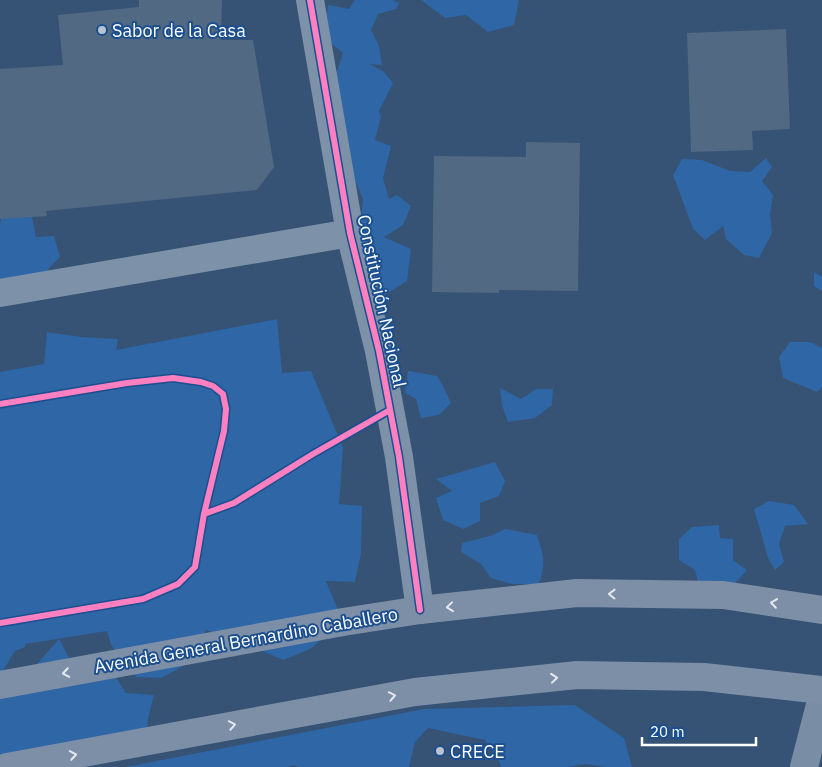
<svg xmlns="http://www.w3.org/2000/svg" width="822" height="767" font-family="'IBM Plex Sans',sans-serif">
<style>
.green{fill:#2f66a5}
.building{fill:#526984}
.lines{fill:none;stroke-linecap:round;stroke-linejoin:round}
.street{stroke:#7d92a8;stroke-width:28}
.secondary{stroke:#798da4;stroke-width:28}
.primary{stroke:#7d8ea7;stroke-width:28}
.cycleway-casing{stroke:#1b4f8f;stroke-width:9}
.cycleway{stroke:#ff80c0;stroke-width:6}
.oneway{stroke:#e5e8ed}
.poi-dot{fill:#b9c2ce;stroke:#1b4f8f;stroke-width:2}
.labels{text-anchor:middle;dominant-baseline:central;stroke-width:4;stroke-linejoin:round;paint-order:stroke}
.poi-label{font-size:18px;fill:#fff;stroke:#1b4f8f;text-anchor:start}
.street-label{font-size:18px;fill:#fff;stroke:#1b4f8f}
</style>
<rect width="100%" height="100%" fill="#365274"/>
<!-- green -->
<path class="green" d="M355 0H393L399 3 396 9 378 14 371 30 379 46 382 65 370 64 384 72 393 83 379 111 381 117 375 140 391 146 383 178 389 199 397 195 411 206 403 225 384 237 411 249 407 281 383 296 362 293 360 226 363 199 350 169 336 74 343 53 324 38 328 5 349 9Z
M421 0H519L514 25 488 32 466 15 445 18Z
M766 158 772 167 762 181 773 195 770 214 772 233 759 258 744 255 726 239 723 226 705 240 693 229 673 175 682 159 702 160 730 171 750 172Z
M28 197 36 237 54 236 60 257 49 268 44 296H0V224L5 205Z
M814 272 822 277V291L814 286Z
M277 319 282 373 311 371 343 448 339 504 362 506 361 553 355 582 326 581 343 622 310 649 283 660 239 641 206 630 189 663 161 678 136 677 111 645 107 631 25 644V647L15 651 4 669 23 689 37 664 59 639 76 671 108 665 126 693 154 695 148 719 147 741 0 765V372L44 364 47 332 81 337 118 339 116 350Z
M790 342H810L822 348V387L817 392 783 378 779 357Z
M408 371 437 376 443 386 451 403 439 415 421 418 416 399 405 393Z
M500 388 521 399 536 389H553L552 405 535 418 508 422 502 405Z
M495 462 505 481 499 496 480 503V521L463 529 443 520 436 498 452 491 436 479Z
M769 501 794 505 808 524 785 526 779 544 784 562 775 570 768 558 754 509Z
M719 525 720 538 733 539V560L747 570 729 590 699 585 695 570 679 560V539L692 527Z
M505 529 537 535C544 557 546 562 539 584H512L491 578 481 564 461 552 462 543 490 536Z
M575 705 624 738 632 767H607L585 764 567 767H501L500 763 485 740 428 728 415 742 409 767H300L291 765 290 767H126L424 709Z"/>
<!-- building -->
<path class="building" d="M139 0H222L221 40H253L274 167 257 190 46 211 47 216 0 219V69L63 65 58 15 139 7Z
M786 29 790 129 752 131 753 150 691 152 687 33Z
M526 142 580 143 578 291 499 290V293L432 292 434 156 526 157Z"/>
<g class="lines">
<!-- street -->
<path class="street" d="M310 0 350 233 379 351 399 457 420 610
M0 293 350 233"/>
<!-- secondary -->
<path class="secondary" d="M804 767 822 697"/>
<!-- primary -->
<path class="primary" d="M0 685 343 622 420 610 577 593 723 595 822 610
M7 767 415 692 577 675 704 677 822 690"/>
<!-- cycleway casing -->
<g class="cycleway-casing">
<path id="cycleway" d="M310 0 350 233 379 351 399 457 420 610
M0 404 127 383 173 378 201 382 213 386 223 394 226 409 224 431 204 514 195 567 178 584 143 599 0 623
M204 514 234 503 313 454 390 410"/>
</g>
<!-- cycleway -->
<use href="#cycleway" class="cycleway"/>
</g>
<!-- one-way arrows -->
<defs><path id="oneway-chevron" d="M-2-3.5L2.5 0L-2 3.5" fill="none" stroke-width="1.6" stroke-linecap="round" stroke-linejoin="round" transform="scale(1.25)"/></defs>
<g class="oneway">
<use href="#oneway-chevron" transform="translate(612 594) rotate(-179)"/>
<use href="#oneway-chevron" transform="translate(774 603) rotate(-172)"/>
<use href="#oneway-chevron" transform="translate(450 607) rotate(174)"/>
<use href="#oneway-chevron" transform="translate(66 673) rotate(170)"/>
<use href="#oneway-chevron" transform="translate(554 678) rotate(-6)"/>
<use href="#oneway-chevron" transform="translate(392 696) rotate(-11)"/>
<use href="#oneway-chevron" transform="translate(232 725) rotate(-11)"/>
<use href="#oneway-chevron" transform="translate(73 755) rotate(-10)"/>
</g>
<!-- markers -->
<g class="poi-dot">
<circle cx="102" cy="30" r="5"/>
<circle cx="440" cy="751" r="5"/>
</g>
<g class="labels">
<!-- poi labels -->
<g class="poi-label">
<text x="112" y="30">Sabor de la Casa</text>
<text x="450" y="751">CRECE</text>
</g>
<!-- street labels -->
<g class="street-label">
<text transform="translate(382 301) rotate(78)">Constitución Nacional</text>
<text transform="translate(246 640) rotate(-10)">Avenida General Bernardino Caballero</text>
</g>
</g>
<!-- scale -->
<path d="M642 737v8h114v-8" fill="none" stroke="#ffffff" stroke-width="2.5"/>
<text x="650" y="737" font-size="15" fill="#ffffff" stroke="#1b4f8f" stroke-width="4" paint-order="stroke">20 m</text>
</svg>
